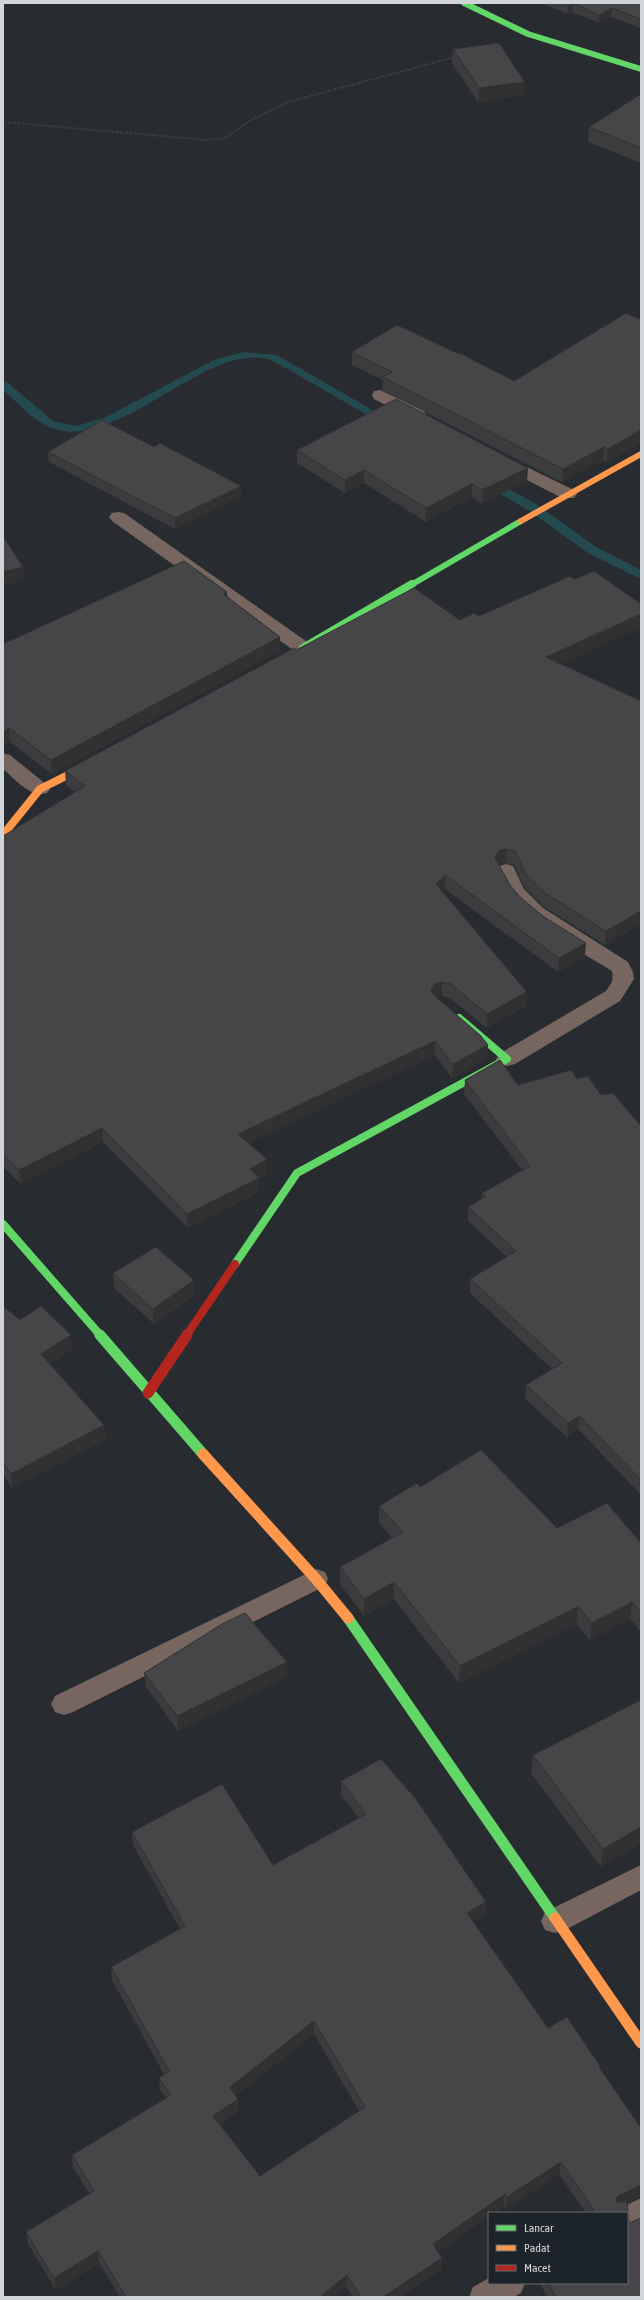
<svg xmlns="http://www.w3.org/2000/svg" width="644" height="2300" font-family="'Asap Condensed',sans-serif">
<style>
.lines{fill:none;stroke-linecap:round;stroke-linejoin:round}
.stream{fill:#224a4f;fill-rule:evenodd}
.path{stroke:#6e6561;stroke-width:2;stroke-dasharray:0.5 2;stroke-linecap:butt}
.street{fill:#76665f;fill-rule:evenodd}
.fast-far2{stroke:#63d668;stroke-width:6}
.fast-far1{stroke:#63d668;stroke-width:8}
.fast{stroke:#63d668;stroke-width:11}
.slow-far2{stroke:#ff974d;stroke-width:6}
.slow-far1{stroke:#ff974d;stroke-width:8}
.slow{stroke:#ff974d;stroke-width:11}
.jam-far1{stroke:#b3261e;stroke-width:8}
.jam{stroke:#b3261e;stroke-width:11}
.wall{fill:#3c3c3e;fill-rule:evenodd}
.shaded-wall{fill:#313132}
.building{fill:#464648;stroke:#313132;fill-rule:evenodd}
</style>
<rect width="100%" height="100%" fill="#282c30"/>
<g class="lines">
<!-- stream -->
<path class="stream" d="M243 352 277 355 393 422 387 425 383 424 286 368C281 366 275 362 270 360 206 339 111 461 45 425 30 417 16 401 3 390V381L7 382 53 421 76 426 104 418 214 360Z
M489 478 536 504 596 547 641 570V579L588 553 528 510 485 485 483 482 485 479Z"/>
<!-- path -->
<path class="path" d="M3 122 207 140 226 138 249 121 288 102 455 57"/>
<!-- street -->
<path class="street" d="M380 390 424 411 426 415 424 419H412L374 399 372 395 374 391Z
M502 455 574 490 577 494 574 498H562L496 464 493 460 496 456Z
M118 512 124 513 310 644 312 648 310 652 303 654 296 652 112 521 109 517 112 513Z
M3 753 10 755 47 785 50 789 47 793C30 798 15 779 3 769Z
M506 864 513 866 524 889 543 908 628 962 633 972 634 979 620 1001 515 1064 507 1066 499 1064 496 1059 499 1054 606 991C611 984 614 980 612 971 578 949 535 931 510 898 503 890 500 880 496 871L499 866Z
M316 1569 325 1572 328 1579 325 1586 73 1712 64 1715 55 1712 51 1704 55 1696Z
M641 1865V1890L565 1930 555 1933 545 1930 541 1921 545 1912Z
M641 2198V2228L627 2234V2213H615L617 2210Z
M489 2278V2283H525L521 2293 514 2297H469L473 2287Z"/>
<!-- fast-far2 -->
<path class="fast-far2" d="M464 3 528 34 641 69
M411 585 521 521"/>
<!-- fast-far1 -->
<path class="fast-far1" d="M303 648 412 584
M3 1224 101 1336
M235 1264 297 1173 507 1059 459 1018"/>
<!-- fast -->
<path class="fast" d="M100 1335 203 1454
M348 1618 555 1918"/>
<!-- slow-far2 -->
<path class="slow-far2" d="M521 521 641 454"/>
<!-- slow-far1 -->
<path class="slow-far1" d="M3 835 40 789 92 763"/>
<!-- slow -->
<path class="slow" d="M203 1454 316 1579 348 1618
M555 1918 641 2043"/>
<!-- jam-far1 -->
<path class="jam-far1" d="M186 1336 235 1264"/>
<!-- jam -->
<path class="jam" d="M148 1393 187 1335"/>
</g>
<!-- wall -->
<path class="wall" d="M541 3H641V28L611 17 599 23 572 12 567 14Z
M453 49 525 82V95L478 102 452 63Z
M641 94V163L588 142 589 127Z
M641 318V443L607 462 603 460 562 482 382 390 383 380 352 365V352L514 381Z
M297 450 527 481 482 503 472 497 426 522 364 483 345 493 297 463Z
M48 452 241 486V496L175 529 49 462Z
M228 597 280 637V651L52 774 10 742 3 747V644Z
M479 616 641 627 561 664 641 701V924L605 945 544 907 525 888 514 865 506 863 499 865 510 885 520 897 585 957 558 972 445 889 442 892 527 992 526 1006 487 1028 450 998 442 996 436 997 487 1059 452 1078 435 1055 248 1143 267 1173 259 1178V1192L188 1228 103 1142 21 1184 3 1167V836L75 792 66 785 65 771 296 650 460 620Z
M577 1079 601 1095 641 1126V1495L578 1429 567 1437 525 1399 526 1385 552 1369 470 1293V1279L507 1257 468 1221V1207L482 1199V1193L522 1170 464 1094 465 1080 518 1085Z
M113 1273 194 1280 195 1295 154 1324 114 1288Z
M3 1306 20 1320 72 1349 50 1364 104 1425 106 1439 12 1488 3 1474Z
M420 1487 557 1528 641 1543V1632L630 1619 590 1640 576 1624 459 1683 394 1599 364 1616 340 1584V1567L392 1538 379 1523V1506Z
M287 1662V1676L178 1731 146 1687 144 1673Z
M641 1700 601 1867 531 1773 533 1755Z
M341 1781 486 1902 485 1915 473 1922 548 2028 600 2066V2069L641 2128V2197L627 2203 629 2223 641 2297H548L539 2283H627V2213H586L559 2174 506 2209 504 2206 494 2213H489V2216L438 2252 442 2258 441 2270 400 2297H353L347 2287 334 2297H120L99 2263 56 2290 28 2244 26 2232 90 2194 73 2168 72 2155 166 2098 160 2090 159 2078 164 2074 112 1980 111 1967 180 1929 133 1845 132 1832 273 1865 359 1818 341 1795ZM314 2034 359 2111 260 2176 220 2124 238 2111 235 2096Z"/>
<!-- shaded-wall -->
<path class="shaded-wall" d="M573 3 572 12 567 14 568 6Z
M612 8 611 17 599 23V15Z
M525 82V95L478 102 479 88Z
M641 430V443L607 462 608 449Z
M604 447 603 460 562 482 563 469Z
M528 468 527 481 482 503V490Z
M364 470V483L345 493V480Z
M472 484V497L426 522V508Z
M241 486V496L175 529V518Z
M23 567 24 580 3 586V572Z
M227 592 228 605 223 594Z
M641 614V627L545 671 546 657Z
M280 637V651L52 774 51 760Z
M9 728 10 742 3 747V732Z
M506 849V863L498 865 495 858 498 851Z
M445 875V889L436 898V884Z
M641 911V924L605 945 606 931Z
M586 943 585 957 558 972 559 958Z
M442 982V996L434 998 431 991 434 984Z
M527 992 526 1006 487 1028V1014Z
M435 1041V1055L238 1148V1134Z
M488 1045 487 1059 452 1078 453 1064Z
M102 1128 103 1142 21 1184 19 1170Z
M267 1159V1173L256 1179 259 1178V1192L188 1228 187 1214 250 1169Z
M194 1280 195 1295 154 1324 153 1309Z
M71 1335 72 1349 43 1368 41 1354Z
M580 1416 578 1429 567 1437 568 1423Z
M104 1425 106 1439 12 1488 11 1474Z
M394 1582V1599L364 1616V1599Z
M632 1602 630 1619 590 1640 592 1623Z
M578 1607 576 1624 459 1683 460 1666Z
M287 1662V1676L178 1731 177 1716Z
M641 1827V1844L601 1867 603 1849Z
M486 1902 485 1915 466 1926 467 1913Z
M314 2021V2034L230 2100V2087Z
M238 2099V2111L214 2129 213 2116Z
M561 2162 559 2174 506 2209 507 2197Z
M641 2185V2197L616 2209V2200L618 2196Z
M505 2194 504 2206 494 2213H489V2216L432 2256 433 2244Z
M98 2251 99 2263 56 2290 54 2278Z
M442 2258 441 2270 400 2297H383Z
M347 2275V2287L334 2297H320Z"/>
<!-- building -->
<path class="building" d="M561 3H641V19L612 8 599 15 573 3 568 6Z
M499 43 525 82 479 88 453 49Z
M641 94V148L589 127Z
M626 313 639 319 641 318V430L608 449 604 447 563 469 383 377 392 372 352 352 397 325 459 354 460 353 514 381Z
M396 399 528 468 482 490 472 484 426 508 364 470 345 480 297 450Z
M102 420 154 447 160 443 241 486 175 518 48 452Z
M3 536 23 567 3 572Z
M184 561 227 592 223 594 280 637 51 760 9 728 3 732V644Z
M594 571 641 604V614L546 657 641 701V911L606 931 545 893 526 874 515 851 506 849 498 851 495 858 510 885 520 897 544 917 586 943 559 958 445 875 436 884 527 992 487 1014 451 984 442 982 434 984 431 991 435 996 480 1035 488 1045 453 1064 435 1041 238 1134 267 1159 250 1169 259 1178 187 1214 102 1128 19 1170 3 1155V836L85 786 65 771 294 648 296 650 414 588 460 620 474 613 479 616 570 576 575 579Z
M500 1060 518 1085 571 1070 577 1079 588 1076 601 1095 613 1093 641 1126V1480L580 1416 568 1423 526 1385 562 1363 470 1279 516 1251 468 1207 486 1196 482 1193 530 1166 465 1080Z
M156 1247 194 1280 153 1309 113 1273Z
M3 1306 20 1320 41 1306 71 1335 41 1354 104 1425 11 1474 3 1462Z
M481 1450 557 1528 607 1503 641 1543V1613L632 1602 592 1623 578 1607 460 1666 394 1582 364 1599 340 1567 403 1532 379 1506 417 1483 420 1487Z
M245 1613 287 1662 177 1716 144 1673 222 1624Z
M641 1700V1827L603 1849 533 1755Z
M381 1759 416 1799 486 1902 467 1913 548 2028 567 2017 600 2066 599 2067 641 2128V2135L640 2136 641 2138V2185L618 2196 616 2200 617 2202H627L629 2223 641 2218V2297H556L548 2283H627V2213H596L561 2162 507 2197 505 2194 433 2244 442 2258 383 2297H361L347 2275 320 2297H126L98 2251 54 2278 26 2232 94 2191 72 2155 171 2095 159 2078 169 2071 111 1967 185 1926 132 1832 222 1784 273 1865 366 1814 341 1781ZM314 2021 365 2107 260 2176 213 2116 238 2099 230 2087Z"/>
<!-- border -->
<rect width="644" height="2300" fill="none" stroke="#d0d5d9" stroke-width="8"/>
<!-- legend -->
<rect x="488" y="2212" width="140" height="72" fill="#1c2329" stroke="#646a6f"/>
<rect x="496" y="2225" width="20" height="6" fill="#63d668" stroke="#646a6f"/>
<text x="524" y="2232" font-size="12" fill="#d0d5d9">Lancar</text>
<rect x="496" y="2245" width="20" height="6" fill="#ff974d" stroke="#646a6f"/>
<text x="524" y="2252" font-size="12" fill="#d0d5d9">Padat</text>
<rect x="496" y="2265" width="20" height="6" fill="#b3261e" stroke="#646a6f"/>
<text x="524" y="2272" font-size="12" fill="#d0d5d9">Macet</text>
</svg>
